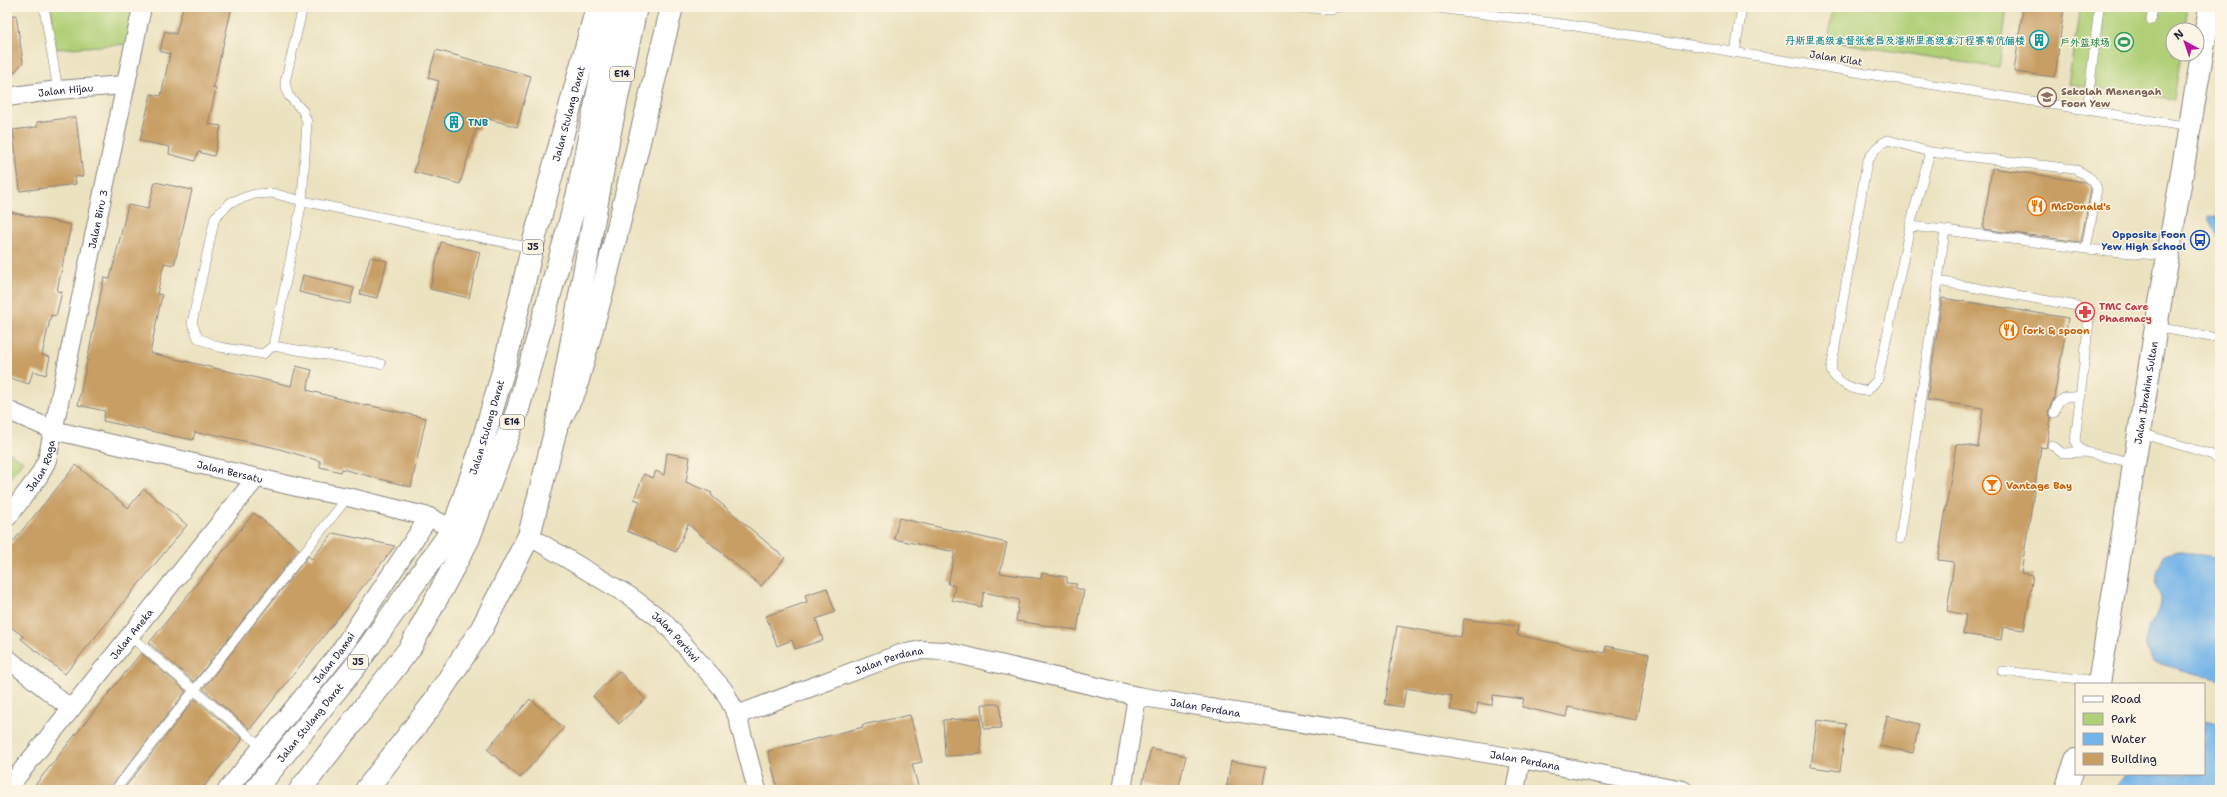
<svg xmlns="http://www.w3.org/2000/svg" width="2227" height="797" font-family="'Shantell Sans','LXGW WenKai TC',sans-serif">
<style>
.green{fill:#b0cf77;stroke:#697859}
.water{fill:#74b4e8;stroke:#4b6b92}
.building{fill:#c79e64}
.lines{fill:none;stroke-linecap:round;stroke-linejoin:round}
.service-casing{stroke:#86827e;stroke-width:10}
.minor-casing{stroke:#86827e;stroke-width:20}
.tertiary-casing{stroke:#86827e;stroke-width:24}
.primary-casing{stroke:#86827e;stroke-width:24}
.trunk-casing{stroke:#86827e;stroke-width:24}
.motorway-casing{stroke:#86827e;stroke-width:24}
.service{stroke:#fff;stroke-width:9}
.minor{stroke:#fff;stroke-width:18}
.tertiary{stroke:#fff;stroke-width:22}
.primary{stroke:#fff;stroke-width:22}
.trunk{stroke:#fff;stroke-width:22}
.motorway{stroke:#fff;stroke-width:22}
.labels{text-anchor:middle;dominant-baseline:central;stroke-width:3;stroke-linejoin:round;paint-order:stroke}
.shield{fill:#fcf5e5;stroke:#63616e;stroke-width:1}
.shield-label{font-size:9px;font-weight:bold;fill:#22223b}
.culture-label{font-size:10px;font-weight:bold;fill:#0d838f;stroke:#fcf5e5;text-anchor:end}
.leisure-label{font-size:10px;font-weight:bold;fill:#27864d;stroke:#fcf5e5;text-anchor:end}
.street-label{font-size:10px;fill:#22223b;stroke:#fcf5e5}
.education-label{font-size:10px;font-weight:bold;fill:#785e54;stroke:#fcf5e5;text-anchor:start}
.food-label{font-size:10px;font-weight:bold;fill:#c56008;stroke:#fcf5e5;text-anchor:start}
.transit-label{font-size:10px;font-weight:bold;fill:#164399;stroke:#fcf5e5;text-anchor:end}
.health-label{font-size:10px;font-weight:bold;fill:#be3a42;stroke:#fcf5e5;text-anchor:start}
</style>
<rect width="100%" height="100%" fill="#fcf5e5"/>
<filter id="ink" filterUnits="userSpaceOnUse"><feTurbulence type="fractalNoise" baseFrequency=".025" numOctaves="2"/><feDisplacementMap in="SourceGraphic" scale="8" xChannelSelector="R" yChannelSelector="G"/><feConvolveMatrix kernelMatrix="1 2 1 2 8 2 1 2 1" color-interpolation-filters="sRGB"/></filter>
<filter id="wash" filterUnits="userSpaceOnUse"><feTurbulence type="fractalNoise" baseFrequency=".012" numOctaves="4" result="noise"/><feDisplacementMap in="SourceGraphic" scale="16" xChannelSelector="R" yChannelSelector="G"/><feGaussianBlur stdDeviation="0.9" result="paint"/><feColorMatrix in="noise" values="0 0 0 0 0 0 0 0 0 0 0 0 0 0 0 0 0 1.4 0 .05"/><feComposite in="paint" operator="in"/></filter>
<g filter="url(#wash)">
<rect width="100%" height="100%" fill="#ebe2c0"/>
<!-- green -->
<path class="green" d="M51 7H136L129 44 56 49Z
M1833 7H2007L1999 68 1828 41Z
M2080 7H2188L2184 30H2173V54H2181L2174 99 2068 84Z
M7 451 23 461 7 481Z"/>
<!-- water -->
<path class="water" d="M2207 216 2220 217V241Z
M2176 551 2220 559V680L2153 662C2131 625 2163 625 2161 597 2160 593 2157 589 2156 585 2154 573 2159 563 2165 554Z
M2204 720 2220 723V790H2113L2126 774H2204Z"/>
<g id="blocks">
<!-- building -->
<path class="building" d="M183 7H232L213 88 216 89 208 124 221 126 214 156 198 152 195 161 169 154 170 147 140 141 151 94 161 96 170 54 160 51 165 31 176 34Z
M2023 7H2064L2055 77 2014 72Z
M16 15 23 62 7 81V16Z
M436 50 531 76 517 127 482 117 479 130 476 129 460 184 414 172 439 81 428 78Z
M76 117 83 176 75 177 76 184 20 191 13 130 37 127V122Z
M1992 168 2085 182 2091 189 2081 242 1983 229Z
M155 182 192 190 174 265 164 263 157 294 162 295 150 353 291 386 296 366 312 370 307 390 367 406V405L426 418 411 487 342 469 341 472 320 467V461L276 448 207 433 206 435 195 432 193 440 103 421 105 411 78 405 104 278 110 279 128 205 148 209Z
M10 212 71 225 57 291 62 292 56 316 51 315 42 355 50 357 46 375 33 371 29 384 7 377V224Z
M441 242 480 252 469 298 430 289Z
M370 257 387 261 377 298 360 294Z
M303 275 354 288 350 304 299 292Z
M1942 298 2068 318 2054 398 2048 412 2051 418 2046 448 2041 447 2021 573 2033 575 2024 630 2003 627 2001 640 1963 634 1966 615 1947 611 1954 562 1938 560 1956 444 1978 447 1983 408 1927 400Z
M667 453 690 457 686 482 712 493 711 495 785 558 761 586 688 524 676 552 627 531 640 501 634 499 644 474 653 478 656 471 664 475Z
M76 465 128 508 144 489 187 525 65 674 21 639 23 636 7 624V549Z
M254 513 299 549 194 682 149 643Z
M899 518 1007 543 1000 573 1041 579 1042 573 1067 577V583L1077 584 1075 588 1084 590 1077 630 1016 621 1019 600 984 592 981 607 952 600 955 586 948 584 955 552 894 539Z
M333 533 395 546 250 729 203 689 308 556 312 559Z
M827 588 835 612 816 619 823 640 795 649 792 640 777 646 766 616 807 602 805 595Z
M1464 619 1518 626 1517 635 1605 653 1606 646 1649 654 1636 720 1568 707 1566 717 1522 707 1524 699 1493 695 1492 705 1478 703 1476 714 1450 710 1452 696 1406 688 1403 707 1384 704 1397 626 1461 637Z
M141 653 186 691 109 790H31Z
M619 671 645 699 619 724 593 696Z
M195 699 242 738V740L201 790H123Z
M530 699 564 728 520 778 487 749Z
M982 704H1000L1001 728 984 729Z
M910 715 922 762 912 764 919 790H778L768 751 863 727 862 725Z
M1887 716 1919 724 1913 753 1880 746Z
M980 718 981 754 945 756 943 720Z
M1817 720 1846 724 1840 771 1811 767Z
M1151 748 1186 756 1178 790H1156L1142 786Z
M1231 761 1266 767 1262 790H1226Z"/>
</g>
</g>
<g filter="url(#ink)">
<use href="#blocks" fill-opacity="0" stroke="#86827e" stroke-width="1"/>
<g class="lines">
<!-- service casing -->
<g class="service-casing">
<path id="service" d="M44 7 58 90
M1286 7 1331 9 1339 7
M1430 7 1569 25 2190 127
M2151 20 2153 7
M1735 53 1742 7
M2087 111 2099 7
M1930 152 1910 226 1878 379 1867 391C1855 391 1835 382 1831 370L1867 162C1872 152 1878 144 1888 140L1930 152 2074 169C2085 174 2093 177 2097 189L2086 249
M1910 226 1945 230
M1938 281 1945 230 2086 249 2168 256
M2156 327 2211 337
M273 346 302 201 307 122 303 111 288 95 285 82 303 7
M381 364 273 346 263 354 219 347 198 338 192 323 215 217 231 202 255 194 272 193 302 201 532 248
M2054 413C2058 396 2066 396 2081 397
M2140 433 2213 455 2220 462
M2052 445 2062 453 2085 452 2135 463
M1900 539 1938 281 2077 306 2085 312 2089 320 2075 441 2079 448 2085 452
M130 636 262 747
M2002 671 2100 681
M115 790 348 497"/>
</g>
<!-- minor casing -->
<g class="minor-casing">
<g id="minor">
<path id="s1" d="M7 97 58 90 124 85"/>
<path id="s2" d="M7 410 53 430 301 488 348 497 429 517 453 529"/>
<path id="s3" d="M7 518 39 476 47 460 142 7"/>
<path id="s4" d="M529 536 631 597 663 621 723 689 737 715 757 790"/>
<path d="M7 658 71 709"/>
<path id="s5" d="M737 715 900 654 921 650 944 651 1137 696 1521 759 1683 790"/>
<path id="s6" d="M7 789 256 478"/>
<path id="s7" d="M227 790 340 651 429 517"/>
<path d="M1122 790 1137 696"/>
<path d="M1515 790 1521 759"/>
</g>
</g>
<!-- tertiary casing -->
<g class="tertiary-casing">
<g id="tertiary">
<path id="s8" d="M2099 684 2156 327 2210 7"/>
<path d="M2066 790 2076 760"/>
</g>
</g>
<!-- primary casing -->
<g class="primary-casing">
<g id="primary">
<path d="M560 420 575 390 605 281 672 7"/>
<path id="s9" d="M255 790 354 668 453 529 479 454 504 368 532 248 597 7"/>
</g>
</g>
<!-- trunk casing -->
<g class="trunk-casing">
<path id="trunk" d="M366 790 431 706 482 628 529 536 556 428"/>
</g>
<!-- motorway casing -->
<g class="motorway-casing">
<path id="motorway" d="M556 428 608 141 636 7
M300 790 410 648 468 540 518 409 578 193 615 7"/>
</g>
<!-- service -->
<use href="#service" class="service"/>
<!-- minor -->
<use href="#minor" class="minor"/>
<!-- tertiary -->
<use href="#tertiary" class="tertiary"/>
<!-- primary -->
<use href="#primary" class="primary"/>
<!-- trunk -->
<use href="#trunk" class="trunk"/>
<!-- motorway -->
<use href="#motorway" class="motorway"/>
</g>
</g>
<!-- icons -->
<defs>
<g id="building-ring" transform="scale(1)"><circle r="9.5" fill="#fcf5e5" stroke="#0f9aa8" stroke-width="1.5"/><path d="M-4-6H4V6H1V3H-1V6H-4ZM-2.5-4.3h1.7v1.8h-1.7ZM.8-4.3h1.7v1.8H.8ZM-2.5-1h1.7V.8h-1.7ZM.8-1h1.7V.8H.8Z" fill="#0f9aa8"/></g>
<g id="stadium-ring" transform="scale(1)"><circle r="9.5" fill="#fcf5e5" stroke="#2e9e5b" stroke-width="1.5"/><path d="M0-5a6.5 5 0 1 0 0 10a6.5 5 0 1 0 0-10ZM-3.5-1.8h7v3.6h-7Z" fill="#2e9e5b"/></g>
<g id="school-ring" transform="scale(1)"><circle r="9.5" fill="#fcf5e5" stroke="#8d6e63" stroke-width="1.5"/><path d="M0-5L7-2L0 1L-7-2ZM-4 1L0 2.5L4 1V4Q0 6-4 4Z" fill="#8d6e63"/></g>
<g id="restaurant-ring" transform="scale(1)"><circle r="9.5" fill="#fcf5e5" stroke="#e8710a" stroke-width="1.5"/><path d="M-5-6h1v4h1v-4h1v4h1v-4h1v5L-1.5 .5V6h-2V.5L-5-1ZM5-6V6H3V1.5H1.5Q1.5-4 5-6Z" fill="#e8710a"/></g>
<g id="bus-ring" transform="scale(1)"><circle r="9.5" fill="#fcf5e5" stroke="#1a4fb4" stroke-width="1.5"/><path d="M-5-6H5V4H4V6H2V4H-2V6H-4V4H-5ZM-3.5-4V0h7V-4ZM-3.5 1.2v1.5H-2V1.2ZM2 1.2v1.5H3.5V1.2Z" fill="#1a4fb4"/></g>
<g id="pharmacy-ring" transform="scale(1)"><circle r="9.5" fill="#fcf5e5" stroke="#e0444e" stroke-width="1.5"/><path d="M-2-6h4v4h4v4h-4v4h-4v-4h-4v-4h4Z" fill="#e0444e"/></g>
<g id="bar-ring" transform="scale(1)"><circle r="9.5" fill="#fcf5e5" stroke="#e8710a" stroke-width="1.5"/><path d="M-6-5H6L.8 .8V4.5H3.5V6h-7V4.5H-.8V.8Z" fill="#e8710a"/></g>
</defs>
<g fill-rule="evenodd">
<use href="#building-ring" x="2039" y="40"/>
<use href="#stadium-ring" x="2124" y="42"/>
<use href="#school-ring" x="2047" y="97"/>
<use href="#building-ring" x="454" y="122"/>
<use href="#restaurant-ring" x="2037" y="206"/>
<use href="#bus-ring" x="2200" y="240"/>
<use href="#pharmacy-ring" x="2085" y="312"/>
<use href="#restaurant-ring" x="2009" y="330"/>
<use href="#bar-ring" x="1992" y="485"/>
</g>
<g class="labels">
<!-- shield labels -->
<g class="shield">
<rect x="610" y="67" width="24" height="14" rx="3"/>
<rect x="523" y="240" width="20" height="14" rx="3"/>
<rect x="500" y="415" width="24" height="14" rx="3"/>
<rect x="348" y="655" width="20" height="14" rx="3"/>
</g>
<g class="shield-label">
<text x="622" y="74">E14</text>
<text x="533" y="247">J5</text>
<text x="512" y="422">E14</text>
<text x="358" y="662">J5</text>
</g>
<!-- culture labels -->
<g class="culture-label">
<text x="2025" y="40">丹斯里高级拿督张愈昌及潘斯里高级拿汀程赛菊伉俪楼</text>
<text x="468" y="122" text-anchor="start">TNB</text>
</g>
<!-- leisure labels -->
<g class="leisure-label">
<text x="2110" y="42">户外篮球场</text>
</g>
<!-- street labels -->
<g class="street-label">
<text transform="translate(1836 58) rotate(9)">Jalan Kilat</text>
<text stroke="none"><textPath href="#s1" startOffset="59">Jalan Hijau</textPath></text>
<text stroke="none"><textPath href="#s9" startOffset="759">Jalan Stulang Darat</textPath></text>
<text stroke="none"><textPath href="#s3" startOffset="317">Jalan Biru 3</textPath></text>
<text stroke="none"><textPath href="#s8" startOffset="295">Jalan Ibrahim Sultan</textPath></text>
<text stroke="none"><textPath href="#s9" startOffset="435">Jalan Stulang Darat</textPath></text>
<text stroke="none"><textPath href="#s3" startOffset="63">Jalan Raga</textPath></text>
<text stroke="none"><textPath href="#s2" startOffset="232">Jalan Bersatu</textPath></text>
<text stroke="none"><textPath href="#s6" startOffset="199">Jalan Aneka</textPath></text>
<text stroke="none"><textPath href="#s4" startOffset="179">Jalan Pertiwi</textPath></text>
<text stroke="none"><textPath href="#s7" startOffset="170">Jalan Damai</textPath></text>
<text stroke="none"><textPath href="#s5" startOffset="162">Jalan Perdana</textPath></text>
<text stroke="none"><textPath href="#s5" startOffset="486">Jalan Perdana</textPath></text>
<text stroke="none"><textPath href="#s9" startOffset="87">Jalan Stulang Darat</textPath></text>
<text stroke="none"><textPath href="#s5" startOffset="810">Jalan Perdana</textPath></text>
</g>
<!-- education labels -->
<g class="education-label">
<text x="2061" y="91">Sekolah Menengah<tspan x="2061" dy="12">Foon Yew</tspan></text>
</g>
<!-- food labels -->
<g class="food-label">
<text x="2051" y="206">McDonald's</text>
<text x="2023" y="330">fork &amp; spoon</text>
<text x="2006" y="485">Vantage Bay</text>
</g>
<!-- transit labels -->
<g class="transit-label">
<text x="2186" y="234">Opposite Foon<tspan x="2186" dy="12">Yew High School</tspan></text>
</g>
<!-- health labels -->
<g class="health-label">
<text x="2099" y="306">TMC Care<tspan x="2099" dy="12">Phaemacy</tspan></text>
</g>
</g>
<!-- margin -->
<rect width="2227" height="797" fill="none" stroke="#fcf5e5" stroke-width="24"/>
<!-- legend -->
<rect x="2075" y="683" width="130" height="92" fill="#fcf5e5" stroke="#a5a1a1"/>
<rect x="2083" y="696" width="20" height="6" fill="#ffffff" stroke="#a5a1a1"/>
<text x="2111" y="703" font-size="12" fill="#22223b">Road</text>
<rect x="2083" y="713" width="20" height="12" fill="#b0cf77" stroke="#a5a1a1"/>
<text x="2111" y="723" font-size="12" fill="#22223b">Park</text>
<rect x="2083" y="733" width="20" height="12" fill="#74b4e8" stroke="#a5a1a1"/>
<text x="2111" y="743" font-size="12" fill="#22223b">Water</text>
<rect x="2083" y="753" width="20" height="12" fill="#c79e64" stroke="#a5a1a1"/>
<text x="2111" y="763" font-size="12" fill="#22223b">Building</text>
<!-- north arrow -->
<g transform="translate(2185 42) rotate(320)"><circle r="19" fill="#fcf5e5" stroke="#a5a1a1"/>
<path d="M0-3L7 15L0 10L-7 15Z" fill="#b5179e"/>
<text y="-6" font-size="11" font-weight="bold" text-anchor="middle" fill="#22223b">N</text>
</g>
</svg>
